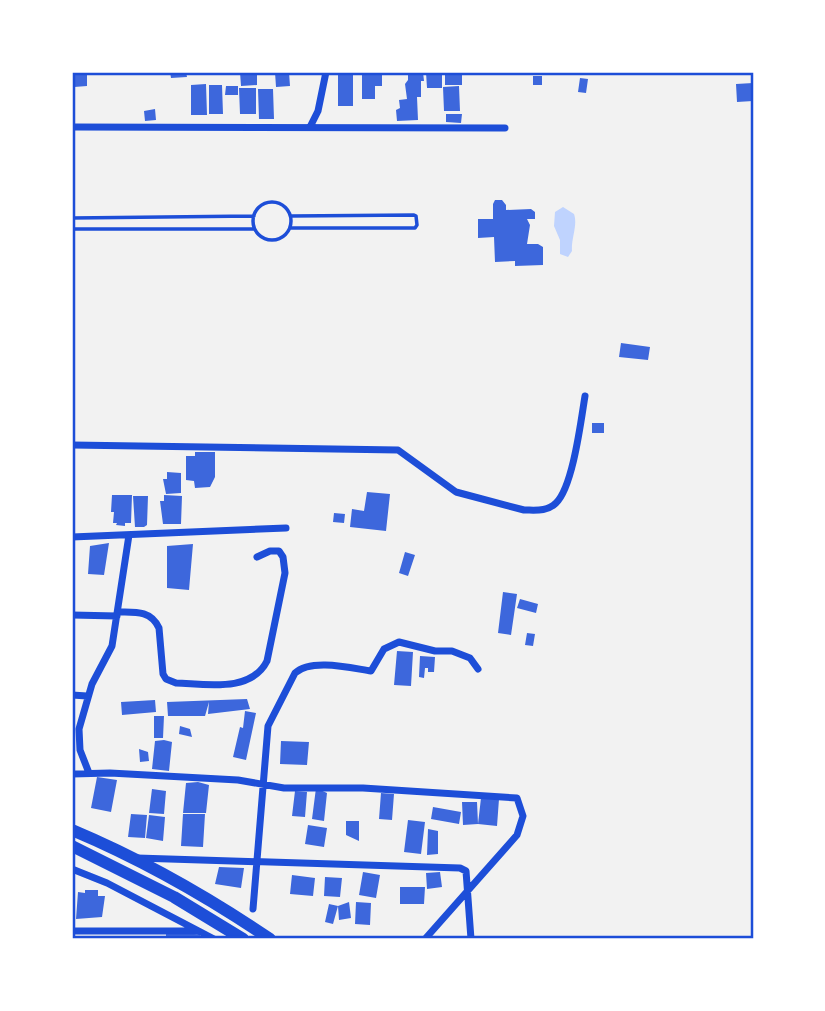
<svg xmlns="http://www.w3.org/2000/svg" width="825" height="1011" font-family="'Space Grotesk',sans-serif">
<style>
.water{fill:#bfd3fe}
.building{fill:#3d67dc}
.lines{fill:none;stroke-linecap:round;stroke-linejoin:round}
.service{stroke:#1d4ed8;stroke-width:3.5}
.minor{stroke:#1d4ed8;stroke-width:7}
.trunk{stroke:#1d4ed8;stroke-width:12}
.neatline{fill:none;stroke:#1d4ed8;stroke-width:2.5}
</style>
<rect width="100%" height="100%" fill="#f2f2f2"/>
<!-- water -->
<path class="water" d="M563 207 574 214C578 225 571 239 572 251L568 257 560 254V240L554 226 555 212Z"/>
<!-- building -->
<path class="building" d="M72 72H87V86L74 87V102H72Z
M170 72H186L187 77 171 78Z
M240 72H257V85L241 86Z
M275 72H289L290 86 276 87Z
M338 72H353V106H338Z
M362 72H382V86H375V99H362Z
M408 72H423L424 81H421V97H417L418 120 397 121 396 110 400 108 399 100 407 99 405 84 408 80Z
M426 72H442V88H427Z
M445 72H462V85H445Z
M533 76H542V85H533Z
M580 78 588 79 586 93 578 92Z
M753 83V101L737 102 736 84Z
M206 84 207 115H191V85Z
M209 85H222L223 114H209Z
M226 86H238V95H225Z
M459 86 460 111H444L443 87Z
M239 88H256V114H240Z
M258 89H273L274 119H259Z
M155 109 156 120 145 121 144 111Z
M446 114H462L461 123 446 122Z
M495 200H502L506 205V210L531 209 535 212V219H527L530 225 527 244H538L543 247V265L515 266V261L495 262 494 237 478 238V219H493V204Z
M621 343 650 347 648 360 619 357Z
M592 423H604V433H592Z
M195 452H215V477L210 487 195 488 194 481 186 480V456H195Z
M167 472 181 473V493L166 494 163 479H167Z
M367 492 390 494 386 531 350 527 352 509 364 511Z
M112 495H132L131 523H125V526L116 525 117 523H113L114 512H111Z
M164 495 182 496 181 524H163L160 501H164Z
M133 496H148L147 525 144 527H135Z
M334 513 345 514 344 523 333 522Z
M109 543 104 575 88 574 90 546Z
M193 544 189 590 167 588V546Z
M405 552 415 555 408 576 399 573Z
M503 592 517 594 511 635 498 633Z
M520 599 538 604 536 613 517 608Z
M527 633 535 634 533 646 525 645Z
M397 651 413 652 411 686 394 685Z
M420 656 435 657 434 672H428V668H425L424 678 419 677Z
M247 699 250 709 208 714 209 702 205 716H168L167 702Z
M155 700 156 712 122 715 121 702Z
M245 711 256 713 246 760 233 757 240 727 243 728Z
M154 716H164L163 738H154Z
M180 726 190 729 192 737 179 734Z
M164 740 172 742 169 771 152 769 155 741Z
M281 741 309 742 307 765 280 764Z
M139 749 148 752 149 761 140 762Z
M97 777 117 780 111 812 91 808Z
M198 782 209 785 206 813H183L186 783Z
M316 788 327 793 324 821 312 819Z
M152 789 166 791 164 814 149 813Z
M295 791 307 792 305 817 292 816Z
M381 793 394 794 392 820 379 819Z
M481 798 499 799 497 826 478 824Z
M462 802H477L478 824 463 825Z
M433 807 461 812 459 824 431 819Z
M131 814 147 815 145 838 128 837Z
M183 814H205L203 847 181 846Z
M149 815 165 817 163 841 146 838Z
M408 820 425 822 421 854 404 852Z
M346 821H359V841L346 835Z
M308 825 327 828 324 847 305 844Z
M428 829 438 831V854L427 855Z
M219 867 244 868 241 888 215 884Z
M363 872 380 875 376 898 359 895Z
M440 872 442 887 427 889 426 873Z
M292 875 315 878 313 896 290 894Z
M325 877 342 878 340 897 324 896Z
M400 887H425L424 904H400Z
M85 890H98V896H105L102 917 76 919 78 892 85 893Z
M349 902 351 918 339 920 338 906 333 924 325 922 329 904 338 906Z
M356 902 371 903 370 925 355 924Z
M166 932 200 933V939H166Z"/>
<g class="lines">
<!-- service -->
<path class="service" d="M253 221a19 19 0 1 1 38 0a19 19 0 1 1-38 0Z
M72 218 254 216
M290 228H415L417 225 416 216 414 215 291 216
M72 229H254"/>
<!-- minor -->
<path class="minor" d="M72 127 505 128
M310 127 318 111 326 72
M72 445 398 450 456 492 524 510C535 510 547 512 556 503 573 487 581 420 585 396
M72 537 286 528
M118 612C135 612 151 610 159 628L163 674 166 679 176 683C206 684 251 693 267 661L285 573 283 557 279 551H270L257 557
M72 615 117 616
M72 695 87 696
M89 773 80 750 79 729 92 684 112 646 129 535
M72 774 110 773 238 780 284 788H363L517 798 523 816 517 835 425 939
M137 858 460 868 466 871 471 939
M72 869 107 883 214 939
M253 909 268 726 295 673C311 658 351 668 371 671L384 649 399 642 435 651H452L470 658 478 669
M72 931H194"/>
<!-- trunk -->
<path class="trunk" d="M72 830C141 859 208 897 270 939
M72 846 174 897 243 939"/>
</g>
<!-- border -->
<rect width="825" height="1011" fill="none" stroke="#ffffff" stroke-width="147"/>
<rect x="74" y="74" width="678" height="863" class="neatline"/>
</svg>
